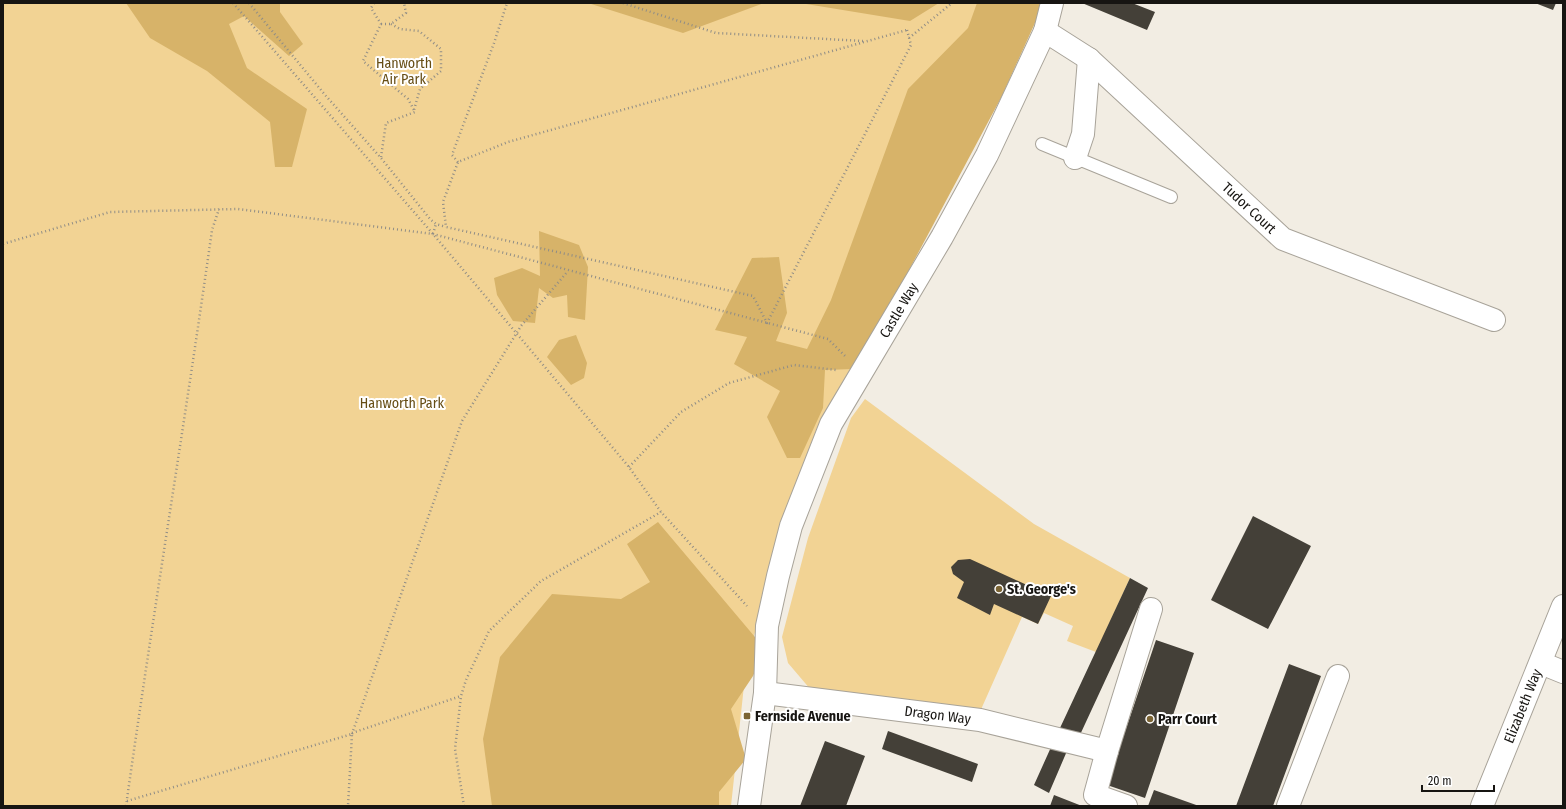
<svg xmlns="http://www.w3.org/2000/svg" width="1566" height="809" font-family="'Fira Sans Condensed',sans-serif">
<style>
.green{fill:#f2d394}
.forest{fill:#d7b369}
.building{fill:#444038}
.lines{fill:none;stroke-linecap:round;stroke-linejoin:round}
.lane-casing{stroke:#a8a399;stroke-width:14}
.street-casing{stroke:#a8a399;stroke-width:24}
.secondary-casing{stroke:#a8a399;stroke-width:24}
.path{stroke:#908d86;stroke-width:2.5;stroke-dasharray:1 3;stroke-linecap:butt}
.lane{stroke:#fff;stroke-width:12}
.street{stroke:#fff;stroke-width:22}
.secondary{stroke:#fff;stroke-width:22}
.poi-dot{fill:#7b6434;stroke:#fff;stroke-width:1.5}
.labels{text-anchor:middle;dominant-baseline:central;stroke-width:4;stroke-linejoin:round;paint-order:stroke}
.park-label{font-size:14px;fill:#664d14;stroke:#fff}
.street-label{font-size:14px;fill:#171512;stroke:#fff}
.poi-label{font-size:14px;font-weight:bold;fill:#171512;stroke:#fff;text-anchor:start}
</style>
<rect width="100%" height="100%" fill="#f2ede3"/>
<!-- green -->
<path class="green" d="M3 3H1024L852 366 817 428 790 498 746 667 731 806H3Z
M865 399 1034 524 1130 578 1096 652 1067 641 1073 626 1044 613 1038 624 1022 617 979 714 811 690 788 663 782 637 808 538 851 418Z"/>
<!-- forest -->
<path class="forest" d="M126 3H280V12L303 44 289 56 244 16 229 24 247 68 307 109 292 167H275L270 122 207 71 150 38Z
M588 3H764L683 33Z
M800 3H939L910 21Z
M977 3H1044L1002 96 885 315 853 369 825 370 823 408 800 458H787L767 417 780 391 734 364 747 337 715 330 752 258 779 257 787 313 776 341 807 349 831 300 908 89 968 28Z
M539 231 579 245 588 267 585 320 568 317 567 295 553 298 539 288 535 323 513 321 497 295 494 278 522 268 540 276Z
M576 335 587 363 584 378 571 385 547 357 559 340Z
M658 522 765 649 753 676 731 709 746 759 719 792V806H492L483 739 500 657 552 594 621 599 650 582 627 544Z"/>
<!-- building -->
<path class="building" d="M1082 3H1132L1155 12 1147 30Z
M1535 3H1556L1553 10Z
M1253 516 1311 546 1268 629 1211 600Z
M970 559 1051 596 1038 624 994 604 990 615 957 598 964 582 953 574 951 567 958 560Z
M1130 578 1148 588 1079 737 1060 728Z
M1156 640 1194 653 1145 798 1107 785Z
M1289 664 1321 676 1273 806H1236Z
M888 731 978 764 972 782 882 749Z
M825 741 865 756 846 806H800Z
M1052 745 1067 751 1049 793 1034 785Z
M1154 790 1199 806H1148Z
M1054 795 1082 806H1050Z"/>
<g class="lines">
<!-- lane casing -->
<g class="lane-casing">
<path id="lane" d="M1042 144 1171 197"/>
</g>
<!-- street casing -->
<g class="street-casing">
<g id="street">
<path id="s1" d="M1045 31 1089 59 1283 239 1494 320"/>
<path d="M1075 158 1083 134 1089 59"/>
<path d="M1541 663 1563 672"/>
<path id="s2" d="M765 693 980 720 1107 751"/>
<path d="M1126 806 1095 795 1107 751 1151 609"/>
<path d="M1288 806 1338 676"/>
<path id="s3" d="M1482 806 1563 606"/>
</g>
</g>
<!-- secondary casing -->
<g class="secondary-casing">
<g id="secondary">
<path id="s4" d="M749 806 765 693 767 626 778 576 791 526 831 424 942 237 987 155 1045 31 1052 3"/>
</g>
</g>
<!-- path -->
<path class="path" d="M233 3 433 234 629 467 661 512 747 606
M249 3 326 96 381 158 430 219 436 224 446 227
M374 3 371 8 381 24 363 61 408 99 415 112 386 123 381 157
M623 3 716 33 863 41
M381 24H391L406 13 404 3
M391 24 400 29 419 31 441 49V71L420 89 414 110
M907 30 911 45 767 323 753 296 446 227 443 202 458 162 508 142Z
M909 38 952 3
M458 162 452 155 494 43 507 3
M433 234 436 224
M3 244 110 212 238 209 433 234 828 339 845 356
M629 467 681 412 729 383 794 365 836 370
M352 733 461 696
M352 734 462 421 521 326 568 271
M127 801 352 734 348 806
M126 806C153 614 185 422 212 230L219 209
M464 806 455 749 461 696 466 680 489 631 541 581 661 512"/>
<!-- lane -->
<use href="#lane" class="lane"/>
<!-- street -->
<use href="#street" class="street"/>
<!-- secondary -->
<use href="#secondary" class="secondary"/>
</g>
<!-- markers -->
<g class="poi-dot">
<circle cx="999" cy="589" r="4"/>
<rect x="743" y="712" width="8" height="8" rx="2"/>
<circle cx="1150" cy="719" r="4"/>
</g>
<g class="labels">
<!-- park labels -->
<g class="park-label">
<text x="404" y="63">Hanworth<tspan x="404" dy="16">Air Park</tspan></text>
<text x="402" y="403">Hanworth Park</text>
</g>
<!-- street labels -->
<g class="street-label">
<text stroke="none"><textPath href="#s1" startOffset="271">Tudor Court</textPath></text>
<text stroke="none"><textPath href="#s4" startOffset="526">Castle Way</textPath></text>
<text stroke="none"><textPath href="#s3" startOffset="108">Elizabeth Way</textPath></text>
<text stroke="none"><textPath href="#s2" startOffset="174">Dragon Way</textPath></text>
</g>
<!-- poi labels -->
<g class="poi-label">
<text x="1007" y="589">St. George's</text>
<text x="755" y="716">Fernside Avenue</text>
<text x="1158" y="719">Parr Court</text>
</g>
</g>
<!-- border -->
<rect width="1566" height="809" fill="none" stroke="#171512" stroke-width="8"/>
<!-- scale -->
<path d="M1422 785v6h72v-6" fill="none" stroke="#171512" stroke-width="2"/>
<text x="1428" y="785" font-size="12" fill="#171512" stroke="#ffffff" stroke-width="3" paint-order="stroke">20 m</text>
</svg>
